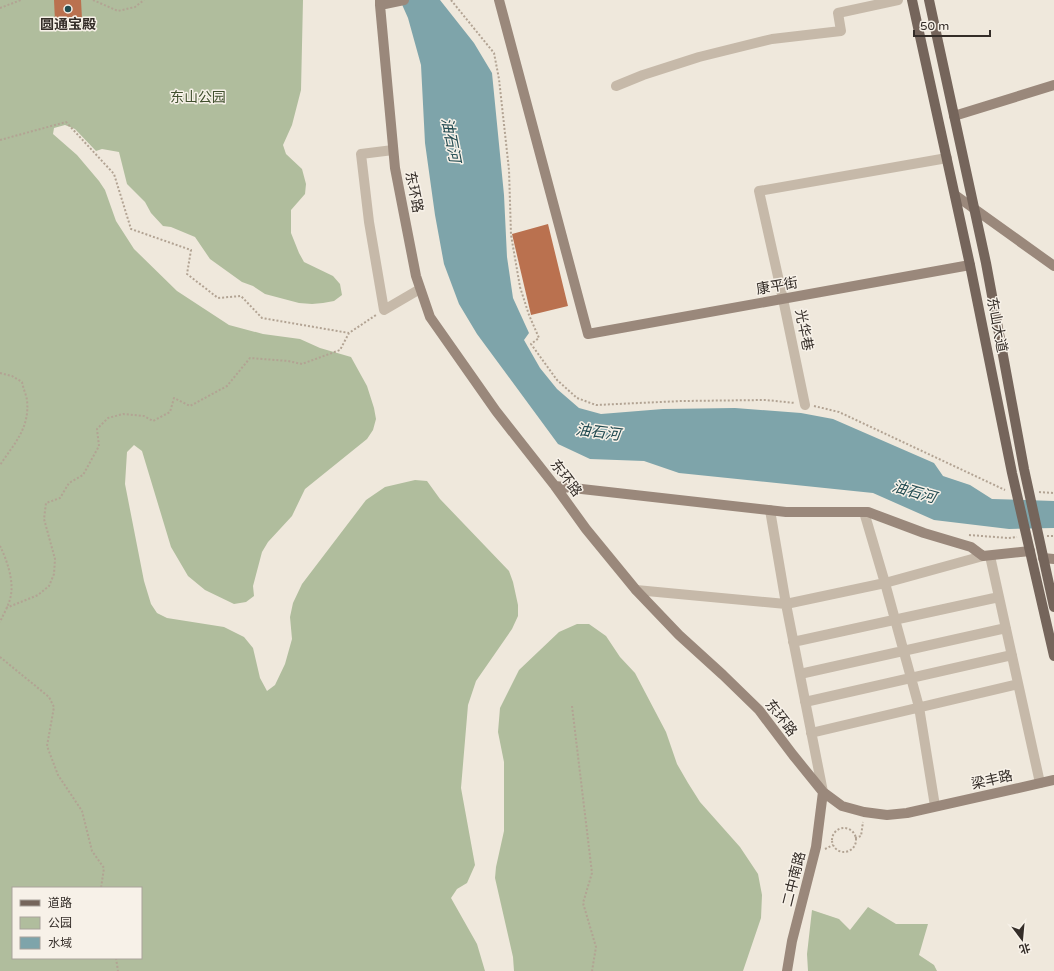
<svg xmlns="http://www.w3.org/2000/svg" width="1054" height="971" font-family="'Varela Round','Noto Sans SC',sans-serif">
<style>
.green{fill:#b0bd9d;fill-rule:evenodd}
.water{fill:#7ea4aa}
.building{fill:#ba714f}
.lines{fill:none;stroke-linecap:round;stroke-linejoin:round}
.path{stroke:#b2a393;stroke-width:2;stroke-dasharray:2 2;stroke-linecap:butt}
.street{stroke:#c6b9a9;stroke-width:10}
.secondary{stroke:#9a887b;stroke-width:10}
.primary{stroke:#75655b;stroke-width:10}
.poi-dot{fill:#224b51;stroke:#f7f1e8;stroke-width:1.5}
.labels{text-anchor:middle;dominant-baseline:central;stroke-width:3;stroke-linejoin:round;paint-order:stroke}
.poi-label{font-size:14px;font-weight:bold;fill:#342d28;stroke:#f7f1e8}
.park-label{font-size:14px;fill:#41502e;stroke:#f7f1e8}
.street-label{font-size:14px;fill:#342d28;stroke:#f7f1e8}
.water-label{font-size:15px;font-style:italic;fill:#224b51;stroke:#f7f1e8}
</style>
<rect width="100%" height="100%" fill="#efe8dc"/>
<!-- green -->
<path class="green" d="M0 0H303L301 90 292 125 283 145 286 154 302 169 306 184 305 194 291 210V233L299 253 304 262 333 276 340 284 342 295 334 301 323 303 312 304 299 303 265 294 253 286 242 282 210 259 195 237 171 227 163 226 151 213 145 202 127 184 119 152 102 149 96 151 75 129 65 125 54 128 53 134 77 155 99 181 105 190 116 221 134 249 177 291 229 325 263 334 300 339 320 348 351 357 367 386 374 408 376 419 373 430 367 439 305 489 292 516 268 542 262 552 253 586 254 596 246 602 234 604 205 590 188 576 171 547 142 451 134 445 127 452 125 484 144 581 151 604 157 613 167 618 224 627 244 637 253 648 260 678 267 691 275 685 285 664 292 639 290 617 293 603 302 584 366 500 385 487 415 480 427 481 440 499 509 571 513 582 518 605V616L512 629 476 681 468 705 461 788 475 865 467 883 457 889 451 898 477 944 485 971H0ZM13 888H141V958H13Z
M577 624H589L606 636 620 657 635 673 666 732 677 764 688 783 700 802 740 847 758 874 762 895 761 918 743 971H514L513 957 495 878 496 867 504 831V762L498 732 500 708 519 670 559 632Z
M868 907 896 924H928L919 955 934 965 937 971H808L807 954 812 910 839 919 850 930Z"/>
<!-- water -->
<path class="water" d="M400 0H440L474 43 492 73 504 195 507 257 513 298 529 333 524 340 540 368 557 389 579 408 601 414 663 409 735 408 801 413 833 419 934 463 943 476 970 485 992 499 1054 501V528L1009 529 934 520 873 493 679 473 644 461 590 459 558 444 477 334 459 304 444 264 435 215 425 143 421 65 408 18Z"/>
<!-- building -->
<path class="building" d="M54 0H81L82 19 55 21Z
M548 224 568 306 531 315 512 234Z"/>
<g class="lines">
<!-- path -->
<path class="path" d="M93 0 118 11 135 7 144 0
M451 0 494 53 499 79 509 170 511 235 520 287 529 315 539 338 531 344 557 380 577 398 596 405 682 401 766 400 795 403
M0 8 21 0
M0 140 66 122 114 174 131 229 191 250 187 274 218 298 241 296 262 318 349 333
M0 373 12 376 22 382C23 388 26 394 27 400 30 428 14 444 0 465
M814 406 839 412 1005 490
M1039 492 1054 493
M969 535 1008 538 1017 537
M1047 536H1054
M0 546C7 560 15 583 10 599 8 607 3 615 0 622
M6 608 38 595 49 586 54 574 55 559 44 519 46 503 60 498 69 483 83 475 99 446 97 429 108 418 123 414 144 416 153 421 170 412 174 398 190 406 227 386 250 358 288 361 302 364 340 350 349 333 376 315
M0 657 49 697 54 707 47 746 58 775 82 811 92 851 104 868 101 888
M572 706 592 873 583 903 596 947 592 971
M832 840a12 12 0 1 1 24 0a12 12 0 1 1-24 0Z
M855 838 861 836 863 822
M825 849 833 845
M116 958 118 971"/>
<!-- street -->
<path class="street" d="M616 86 643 75 699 57 772 39 841 31 838 13 898 0
M393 150 361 154 369 222 384 310 420 289
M805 405 783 299 759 191 947 158
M770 510 786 604 823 792
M864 512 885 583 983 556
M990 556 1040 783
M636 590 786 604 885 583 919 707 935 806
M793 642 999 597
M800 674 1006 628
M805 702 1012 655
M811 733 1018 684"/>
<!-- secondary -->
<path class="secondary" d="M380 0V5L404 0
M499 0 588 334 970 265
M380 5 395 168 416 276 430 317 496 411 555 486 586 529 636 590 679 635 723 675 759 710 793 755 823 792 842 806 864 812 887 815 907 813 1054 780
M954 116 1054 85
M955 195 1054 266
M555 486 786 512H868L924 533 971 547 983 556 1030 551
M1043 558 1054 559
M787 971 792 941 816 847 823 792"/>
<!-- primary -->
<path class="primary" d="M912 0 970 265 1012 473 1054 656
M929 0 986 263 1024 469 1054 607"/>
</g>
<!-- markers -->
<circle class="poi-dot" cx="68" cy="9" r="4"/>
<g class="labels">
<!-- poi labels -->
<g class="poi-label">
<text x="68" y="24">圆通宝殿</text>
</g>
<!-- park labels -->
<g class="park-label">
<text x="198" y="97">东山公园</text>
</g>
<!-- street labels -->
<g class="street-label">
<text transform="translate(414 192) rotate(79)">东环路</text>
<text transform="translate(777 286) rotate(-10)">康平街</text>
<text transform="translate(997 325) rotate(79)">东山大道</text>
<text transform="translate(804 330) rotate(79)">光华巷</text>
<text transform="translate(566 478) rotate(53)">东环路</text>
<text transform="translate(781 718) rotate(52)">东环路</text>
<text transform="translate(992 780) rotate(-13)">梁丰路</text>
<text transform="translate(794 879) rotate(-76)">二中南路</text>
</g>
<!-- water labels -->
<g class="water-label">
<text transform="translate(451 140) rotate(79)">油石河</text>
<text transform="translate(598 432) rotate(7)">油石河</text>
<text transform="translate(914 492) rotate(16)">油石河</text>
</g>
</g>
<!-- legend -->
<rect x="12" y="887" width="130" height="72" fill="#f7f1e8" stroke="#a9a39b"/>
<rect x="20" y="900" width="20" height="6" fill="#75655b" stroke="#a9a39b"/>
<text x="48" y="907" font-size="12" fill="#342d28">道路</text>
<rect x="20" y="917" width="20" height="12" fill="#b0bd9d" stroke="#a9a39b"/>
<text x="48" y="927" font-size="12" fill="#342d28">公园</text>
<rect x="20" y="937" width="20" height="12" fill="#7ea4aa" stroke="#a9a39b"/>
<text x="48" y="947" font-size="12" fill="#342d28">水域</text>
<!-- north arrow -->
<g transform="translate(1022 939) rotate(164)" stroke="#f7f1e8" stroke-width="3" paint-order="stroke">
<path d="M0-3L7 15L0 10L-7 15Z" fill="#342d28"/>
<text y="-6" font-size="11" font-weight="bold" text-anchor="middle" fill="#342d28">北</text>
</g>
<!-- scale -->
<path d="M914 30v6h76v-6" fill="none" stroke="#342d28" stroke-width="2"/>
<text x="920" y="30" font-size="12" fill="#342d28" stroke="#f7f1e8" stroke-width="3" paint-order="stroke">50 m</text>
</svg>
